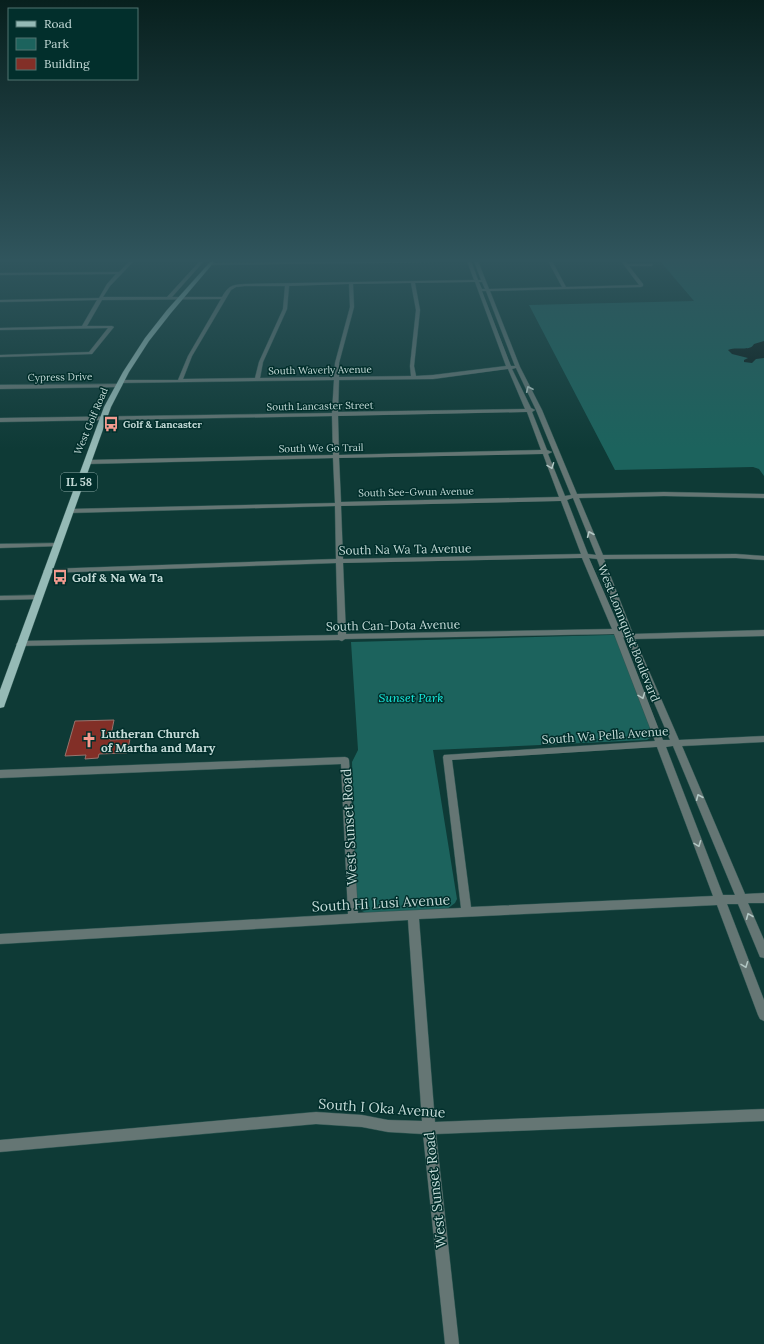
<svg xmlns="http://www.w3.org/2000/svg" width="764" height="1344" font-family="Lora,serif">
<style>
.green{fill:#1c635d}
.water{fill:#081917}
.building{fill:#822f27;stroke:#97736d}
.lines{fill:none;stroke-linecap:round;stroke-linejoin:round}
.minor-casing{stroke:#2f5753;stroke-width:1}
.primary-casing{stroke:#2f5753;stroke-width:1}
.minor{fill:#657674;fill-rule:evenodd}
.primary{fill:#95bab6;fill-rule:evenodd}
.oneway{stroke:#b2c7c4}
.labels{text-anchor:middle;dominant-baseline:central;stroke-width:3;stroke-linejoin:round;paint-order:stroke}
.far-street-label{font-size:10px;fill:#c5dbd8;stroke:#022f2c}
.far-poi-label{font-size:10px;font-weight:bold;fill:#c5dbd8;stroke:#022f2c;text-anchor:start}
.shield{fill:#022f2c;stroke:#8aa7a4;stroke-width:1}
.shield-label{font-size:11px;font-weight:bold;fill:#c5dbd8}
.street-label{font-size:12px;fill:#c5dbd8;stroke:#022f2c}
.poi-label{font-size:12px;font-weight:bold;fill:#c5dbd8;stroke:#022f2c;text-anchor:start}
.park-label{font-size:12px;font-style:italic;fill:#18eddf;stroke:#022f2c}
.near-street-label{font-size:14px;fill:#c5dbd8;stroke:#022f2c}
</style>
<rect width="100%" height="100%" fill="#0e3a36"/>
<!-- green -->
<path class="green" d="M660 261H764V476L759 469 753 467 615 470 529 305 694 301Z
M609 635H614L617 641 653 736 647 740 433 750 457 899 455 903 447 909 366 913 360 910 357 904 352 762 358 750 351 642Z"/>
<!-- water -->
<path class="water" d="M764 341V358L756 359 752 363 744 362V360L748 358 732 354 728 350C736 346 750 352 754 344Z"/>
<!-- building -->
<path class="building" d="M114 720 110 740 130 739 127 753 99 754 98 758 85 759 86 755 65 756 75 721Z"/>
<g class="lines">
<!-- minor casing -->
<g class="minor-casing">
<path id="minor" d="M130 261H134L110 286 103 297H167L200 261H204L172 297H222C229 285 232 285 245 284L474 280 467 261H471L478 280H481L474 261H478L489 289 562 287 548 261H552L566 287 639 285 621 261H625L627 264H653L652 266H629L643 284V286L641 287 490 291 520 367 542 410 577 494 664 492 764 494V498L664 496 579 498 603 555 736 554 764 556V560L736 558 604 559 633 634 764 630V636L635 639 679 740 764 736V742L682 746 745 894 764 893V903H748L764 940V958L760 957 738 904H727L764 1000V1021L760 1019 758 1015 717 905 419 919 435 1122 764 1109V1121L436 1134 459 1344H445L423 1134 388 1132 362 1127 316 1124 0 1152V1140L316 1112 362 1115 388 1120 422 1121 408 920 0 944V934L348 914 341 764 0 778V770L345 757 348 758 349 760 358 913 461 908 443 757 444 755 655 741 614 634 345 639 342 641 339 640 17 646 16 644 20 641 338 635 336 563 47 573 43 571 47 569 336 559 335 506 69 513 66 511 69 509 335 503 333 458 87 464 84 462 87 460 333 455 332 416 0 422V418L332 413 334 380 119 383 118 382 121 380H178L188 356 221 299 102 300 87 326H112L114 327 92 354 0 357V355L89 352 108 328 0 330V328L82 326 97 300 0 302V300L99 298 107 284 116 274 0 275V273L119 272ZM475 282 506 366 433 375 416 376 414 366 420 310 415 283ZM479 282H482L485 289H482ZM411 283 416 310 410 366 411 376 339 377V363L354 307 353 284ZM349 284 350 307 335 363 334 377 260 378 263 362 287 309 289 286ZM245 286H285L283 309 259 362 255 378 183 379 192 356 231 290 236 287ZM482 291H486L515 366H511ZM516 368 536 410 571 495 565 496 548 454 552 452 547 450 532 412 535 410 531 408 512 369ZM508 369 525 409 338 412 339 380 433 379ZM527 412 541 450 339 455 338 416ZM543 454 559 497 341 502 339 458ZM573 498 596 555 588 554 567 500ZM561 501 581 554 343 559 341 506ZM582 558 612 629 346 634 343 563ZM589 558 597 559 624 631 620 629ZM623 637 627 639 670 740H663ZM673 746 735 895H723L666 747ZM657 747 713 896 471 907 452 760Z
M367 261H438L436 262 210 265 208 264 210 263Z
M122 384V386L120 387 0 389V385Z
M57 543 60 545 59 546 0 548V544Z
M38 595 42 597 41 599 0 600V596Z"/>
</g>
<!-- primary casing -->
<g class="primary-casing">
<path id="primary" d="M211 261H215L171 313 149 341 129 372 111 407 5 704 4 707 0 708V690L104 407 123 372 145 338 167 310Z"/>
</g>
<!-- minor -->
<use href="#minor" class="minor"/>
<!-- primary -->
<use href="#primary" class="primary"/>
</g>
<!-- one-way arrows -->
<defs><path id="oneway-chevron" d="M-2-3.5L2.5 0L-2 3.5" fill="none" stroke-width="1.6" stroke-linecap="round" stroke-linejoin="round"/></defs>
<g class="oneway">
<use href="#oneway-chevron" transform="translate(529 389) rotate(-115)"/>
<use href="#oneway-chevron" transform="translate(551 466) rotate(69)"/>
<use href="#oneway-chevron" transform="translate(590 534) rotate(-113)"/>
<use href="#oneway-chevron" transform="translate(642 696) rotate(69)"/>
<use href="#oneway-chevron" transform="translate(699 797) rotate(-113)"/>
<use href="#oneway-chevron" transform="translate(698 844) rotate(69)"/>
<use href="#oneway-chevron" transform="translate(749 916) rotate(-112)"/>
<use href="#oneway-chevron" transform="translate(745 965) rotate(69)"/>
</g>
<!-- sky -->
<linearGradient id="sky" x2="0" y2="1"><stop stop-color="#08201e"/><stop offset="0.58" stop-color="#30555d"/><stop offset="1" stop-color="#30555d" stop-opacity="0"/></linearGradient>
<rect width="764" height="449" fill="url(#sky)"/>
<!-- icons -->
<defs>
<g id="bus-bare" transform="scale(1.2)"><path d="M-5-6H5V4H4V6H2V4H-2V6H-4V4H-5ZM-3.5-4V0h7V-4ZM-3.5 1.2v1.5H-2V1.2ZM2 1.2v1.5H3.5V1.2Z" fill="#f59c90" stroke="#022f2c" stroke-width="2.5" paint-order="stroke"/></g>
<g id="church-bare" transform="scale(1.2)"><path d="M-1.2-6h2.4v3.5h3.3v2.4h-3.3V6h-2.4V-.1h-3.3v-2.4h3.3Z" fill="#f59c90" stroke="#022f2c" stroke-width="2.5" paint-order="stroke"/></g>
</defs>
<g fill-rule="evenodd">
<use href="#bus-bare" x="111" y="424"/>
<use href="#bus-bare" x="60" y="577"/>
<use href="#church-bare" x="89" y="740"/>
</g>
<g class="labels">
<!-- far-street labels -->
<g class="far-street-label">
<text transform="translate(320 370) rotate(-1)">South Waverly Avenue</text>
<text transform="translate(60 377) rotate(-1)">Cypress Drive</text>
<text transform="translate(320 406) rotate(-1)">South Lancaster Street</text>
<text transform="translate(91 421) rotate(-67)">West Golf Road</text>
<text transform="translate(321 448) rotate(-1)">South We Go Trail</text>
<text transform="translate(416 492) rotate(-1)">South See-Gwun Avenue</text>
</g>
<!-- far-poi labels -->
<g class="far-poi-label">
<text x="123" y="424">Golf &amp; Lancaster</text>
</g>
<!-- shield labels -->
<rect class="shield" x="61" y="473" width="36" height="18" rx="3"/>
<g class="shield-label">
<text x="79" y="482">IL 58</text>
</g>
<!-- street labels -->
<g class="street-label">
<text transform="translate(405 549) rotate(-1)">South Na Wa Ta Avenue</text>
<text transform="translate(393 625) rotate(-1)">South Can-Dota Avenue</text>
<text transform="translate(629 633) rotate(68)">West Lonnquist Boulevard</text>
<text transform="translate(605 735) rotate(-4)">South Wa Pella Avenue</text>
</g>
<!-- poi labels -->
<g class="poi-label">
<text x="72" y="577">Golf &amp; Na Wa Ta</text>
<text x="101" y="733">Lutheran Church<tspan x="101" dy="14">of Martha and Mary</tspan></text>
</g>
<!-- park labels -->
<g class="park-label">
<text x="411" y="697">Sunset Park</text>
</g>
<!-- near-street labels -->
<g class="near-street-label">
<text transform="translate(349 827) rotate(-93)">West Sunset Road</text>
<text transform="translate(381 903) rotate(-3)">South Hi Lusi Avenue</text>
<text transform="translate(382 1108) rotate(4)">South I Oka Avenue</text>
<text transform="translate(435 1190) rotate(-96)">West Sunset Road</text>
</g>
</g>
<!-- legend -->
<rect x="8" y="8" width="130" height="72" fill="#022f2c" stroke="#507471"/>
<rect x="16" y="21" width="20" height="6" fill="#95bab6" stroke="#507471"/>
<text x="44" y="28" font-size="12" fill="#c5dbd8">Road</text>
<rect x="16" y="38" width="20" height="12" fill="#1c635d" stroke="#507471"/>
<text x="44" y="48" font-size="12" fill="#c5dbd8">Park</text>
<rect x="16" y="58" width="20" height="12" fill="#822f27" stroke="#507471"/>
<text x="44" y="68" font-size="12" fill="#c5dbd8">Building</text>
</svg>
